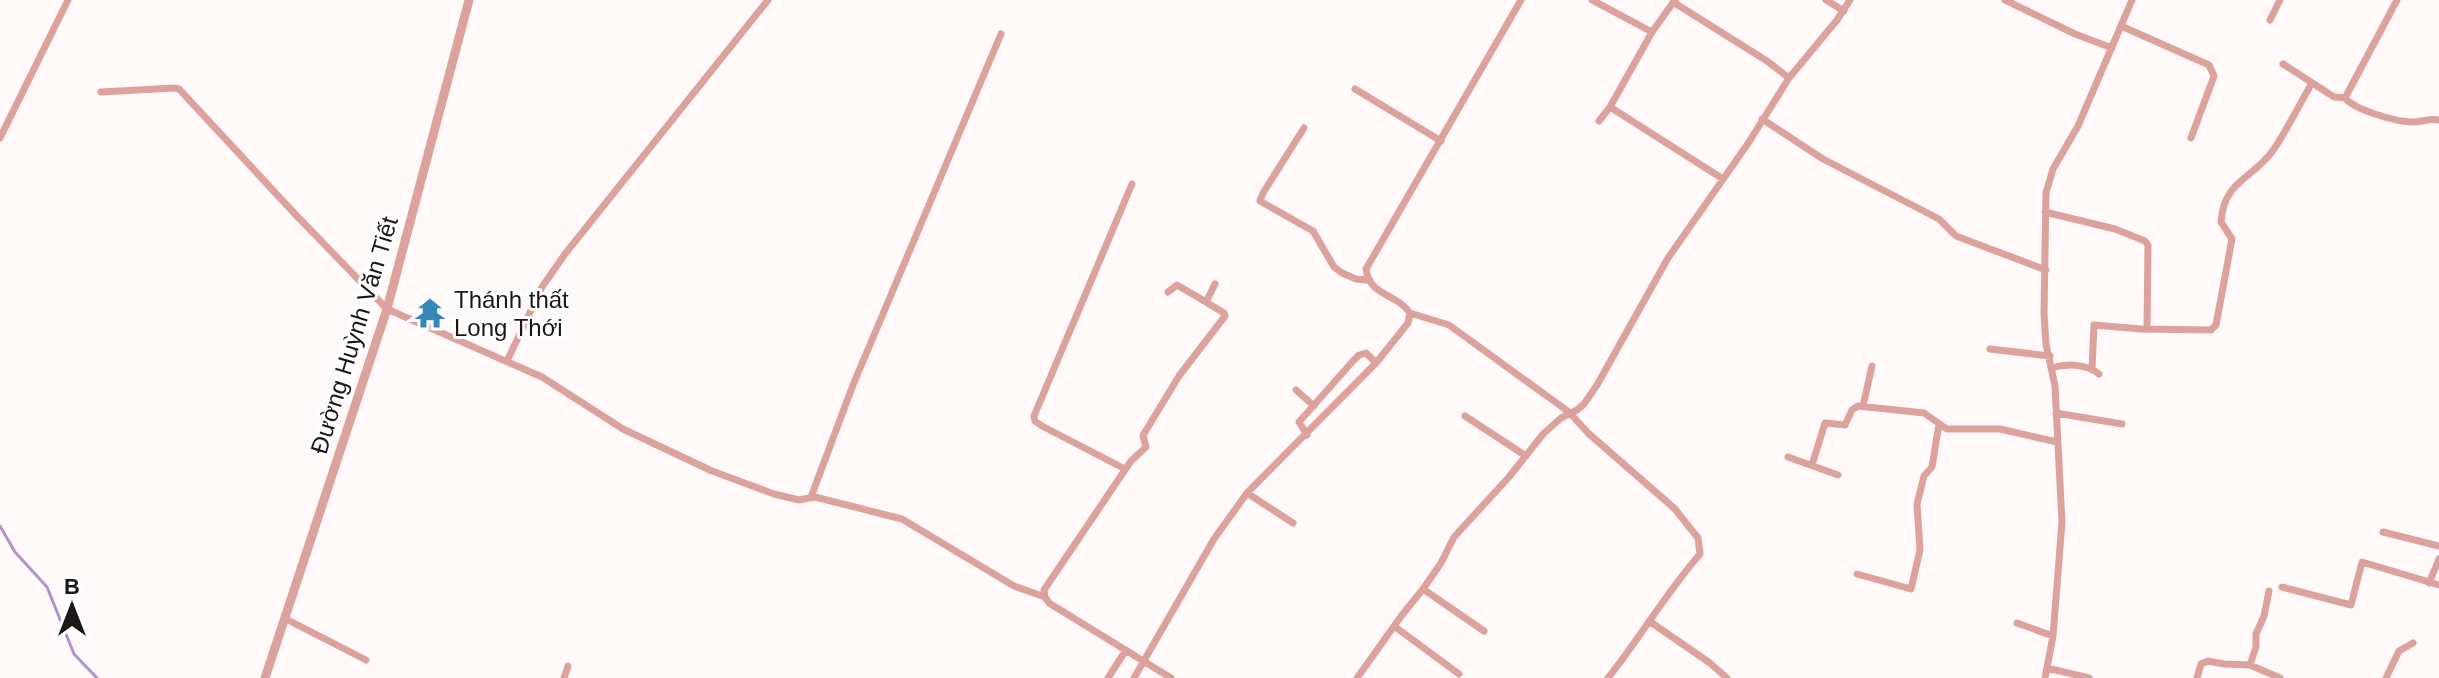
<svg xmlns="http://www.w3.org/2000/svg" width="2439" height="678" font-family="Arial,sans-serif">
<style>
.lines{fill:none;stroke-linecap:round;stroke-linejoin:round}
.stream{stroke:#b491cb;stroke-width:3}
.minor{stroke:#dca39e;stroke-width:7}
.tertiary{stroke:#dca39e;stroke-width:9}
.labels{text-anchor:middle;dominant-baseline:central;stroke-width:6;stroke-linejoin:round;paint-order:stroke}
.poi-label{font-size:24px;fill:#1f1517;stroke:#fff;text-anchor:start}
.street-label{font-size:24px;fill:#1f1517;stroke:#fff}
</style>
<rect width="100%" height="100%" fill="#fff9fa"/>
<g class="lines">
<!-- stream -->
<path class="stream" d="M0 526 15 552 47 587 74 654 97 678"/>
<!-- minor -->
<path class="minor" d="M1592 0 1652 32
M1826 0 1844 11
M2005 0 2075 34 2112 48
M2397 0 2345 98C2355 110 2396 122 2413 122 2422 122 2429 118 2439 120
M1673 2 1767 61 1789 78
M2270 20 2280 0
M2121 26 2209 65 2214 76 2191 138
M2283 64 2334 97 2345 98
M1355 89 1441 141
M101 92 175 88 179 89 295 214 387 309 542 377 623 429 712 471 774 494 799 500 815 497 902 519 1014 586 1045 597
M1610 107 1652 32 1675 0
M1762 119 1823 159 1939 219 1956 236 2046 270
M1599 121 1610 107 1723 179
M1304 128 1263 193 1260 201 1313 231 1334 267 1342 273 1356 279 1367 280
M0 138 68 0
M2045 212 2115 229 2145 241 2148 245 2147 329
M1168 292 1177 285 1206 302
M1410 313 1449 325 1569 412 1588 433 1675 509 1698 538 1700 554C1666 593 1640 638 1608 678
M1990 349 2050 356
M507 361 542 287 565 254 768 0
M2052 368C2066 363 2087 364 2099 374
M2092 369 2094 325 2141 329 2211 330 2216 325 2232 239 2221 222C2224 179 2253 180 2274 149 2288 128 2299 105 2312 83
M1296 390 1314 406
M1863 406 1872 366
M2056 413 2122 424
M1465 416 1526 456
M1307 435 1299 422 1353 361 1359 355 1366 353 1376 363
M1788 457 1838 475
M1812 465 1825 423 1845 425 1852 410 1858 406 1924 413 1947 429H2000L2057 442
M1125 469 1042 426 1035 421 1034 416 1132 184
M1247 493 1293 523
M811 497 853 385 1001 34
M2383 532 2439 546
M1857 574 1911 589 1920 550 1917 504 1924 476 1932 467 1939 424
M2429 583 2439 559
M2282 587 2351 605 2362 562 2439 585
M1423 589 1484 631
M284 618 366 660
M1649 621 1710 663 1727 678
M2017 623 2053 636
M1394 626 1459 674
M2250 665 2256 647V634L2264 616 2269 591
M2047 668 2089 678
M564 678 568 666
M1108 678 1126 650
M1134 678 1214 539 1247 493 1376 363 1408 323 1410 313C1395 292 1370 297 1366 269L1521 0
M1171 678 1049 603 1045 597 1044 590 1131 461 1146 447 1143 436 1145 432 1179 376 1225 316 1224 313 1206 302 1215 284
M1357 678 1402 615 1423 589 1441 563 1454 537 1509 477 1543 434 1561 418 1577 410 1584 404 1597 385 1668 258 1749 142 1789 78 1837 20 1850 0
M2045 678 2053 636 2062 522 2055 386 2046 344 2044 314 2046 193 2053 169 2078 126 2132 0
M2197 678 2201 664 2208 661 2224 664 2250 665 2280 678
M2386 678 2399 651 2413 643"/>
<!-- tertiary -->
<path class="tertiary" d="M265 678 387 309 469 0"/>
</g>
<!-- icons -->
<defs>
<g id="temple-bare" transform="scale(2.4)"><path d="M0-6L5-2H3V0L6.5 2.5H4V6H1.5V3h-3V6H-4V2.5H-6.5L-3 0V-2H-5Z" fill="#3588b9" stroke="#fff" stroke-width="2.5" paint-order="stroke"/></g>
</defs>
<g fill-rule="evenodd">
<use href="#temple-bare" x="430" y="313"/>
</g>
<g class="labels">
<!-- poi labels -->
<g class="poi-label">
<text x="454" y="299">Thánh thất<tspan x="454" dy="28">Long Thới</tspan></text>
</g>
<!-- street labels -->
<g class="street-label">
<text transform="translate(354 335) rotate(-73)">Đường Huỳnh Văn Tiết</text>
</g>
</g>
<!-- north arrow -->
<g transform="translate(72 606)" stroke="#ffffff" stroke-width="6" paint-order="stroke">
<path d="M0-6L14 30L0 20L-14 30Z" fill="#1f1517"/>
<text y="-12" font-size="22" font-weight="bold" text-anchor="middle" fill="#1f1517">B</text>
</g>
</svg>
